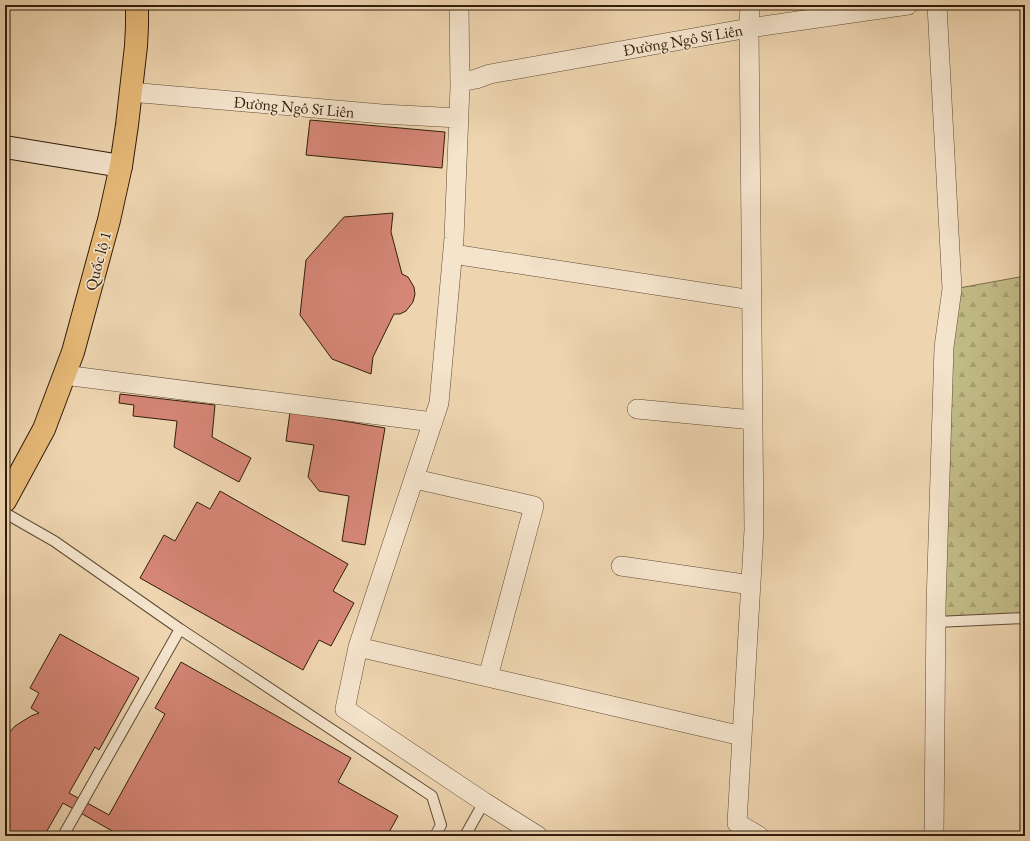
<svg xmlns="http://www.w3.org/2000/svg" width="1030" height="841" font-family="'EB Garamond',serif">
<style>
.forest{fill:url(#forest-firs);stroke:#796c48}
.building{fill:#d68677;stroke:#311d0b}
.lines{fill:none;stroke-linecap:round;stroke-linejoin:round}
.lane-casing{stroke:#604b34;stroke-width:12}
.street-casing{stroke:#604b34;stroke-width:20}
.secondary-casing{stroke:#311d0b;stroke-width:24}
.highway-casing{stroke:#311d0b;stroke-width:24}
.lane{stroke:#f4e4cc;stroke-width:10}
.street{stroke:#f4e4cc;stroke-width:19}
.secondary{stroke:#f4e4cc;stroke-width:22}
.highway{stroke:#e7ba78;stroke-width:22}
.labels{text-anchor:middle;dominant-baseline:central;stroke-width:3.5;stroke-linejoin:round;paint-order:stroke}
.street-label{font-size:16px;fill:#311d0b;stroke:#f4e4cc}
</style>
<defs>
<pattern id="forest-firs" width="22" height="20" patternUnits="userSpaceOnUse"><rect width="22" height="20" fill="#c1bb86"/><path d="M5 1l3.5 6h-7zM16 11l3.5 6h-7z" fill="#a6a072"/></pattern>
</defs>
<rect width="100%" height="100%" fill="#eed5b0"/>
<filter id="stains"><feTurbulence type="fractalNoise" baseFrequency=".005" numOctaves="4"/><feColorMatrix values="0 0 0 0 .2 0 0 0 0 .09 0 0 0 0 .02 0 0 0 .5 -.17"/></filter>
<radialGradient id="worn" r=".72"><stop offset=".6" stop-color="#630" stop-opacity="0"/><stop offset="1" stop-color="#630" stop-opacity=".3"/></radialGradient>
<!-- forest -->
<path class="forest" d="M1025 276V613L942 617 951 347 959 288Z"/>
<!-- building -->
<path class="building" d="M310 120 445 132 442 168 306 155Z
M1022 210H1025V229Z
M393 213 391 232 402 274 408 277 414 287 415 294 413 302 406 311 400 314H394L373 357 371 374 332 359 300 315 306 260 344 217Z
M120 394 215 405 212 437 251 458 239 482 174 447 177 421 133 416 134 405 119 403Z
M290 412 385 428 365 545 342 541 349 496 319 491 308 477 314 445 286 441Z
M220 491 348 564 333 591 354 603 331 646 319 640 303 670 140 578 164 535 175 541 197 502 210 509Z
M60 634 139 678 99 750 95 747 69 793 109 815 165 714 155 708 181 662 351 758 338 782 398 816 387 836H121L63 803 44 836H5V737L15 726 31 716 39 713 31 708 39 693 30 688Z"/>
<g class="lines">
<!-- lane casing -->
<g class="lane-casing">
<path id="lane" d="M5 513 54 541 180 629 63 836
M936 622 1025 618
M180 629 432 796 441 825 435 836
M465 836 484 802"/>
</g>
<!-- street casing -->
<g class="street-casing">
<path id="street" d="M459 5 460 87 454 238 439 403 358 647 345 709 484 802 538 836
M750 5 749 28 754 530 737 823 759 836
M460 82 476 79 490 74 749 28 908 5
M130 92 382 114 459 118
M453 254 752 300
M64 375 433 422
M637 409 753 420
M415 479 534 506 488 677
M621 566 751 585
M358 647 742 736
M934 836 936 605 944 347 952 289 937 5"/>
</g>
<!-- secondary casing -->
<g class="secondary-casing">
<path id="secondary" d="M5 147 121 166"/>
</g>
<!-- highway casing -->
<g class="highway-casing">
<path id="highway" d="M5 501 44 429 73 352 109 220 121 166 127 125 136 46 137 26V5"/>
</g>
<!-- lane -->
<use href="#lane" class="lane"/>
<!-- street -->
<use href="#street" class="street"/>
<!-- secondary -->
<use href="#secondary" class="secondary"/>
<!-- highway -->
<use href="#highway" class="highway"/>
</g>
<g class="labels">
<!-- street labels -->
<g class="street-label">
<text transform="translate(683 40) rotate(-10)">Đường Ngô Sĩ Liên</text>
<text transform="translate(294 107) rotate(5)">Đường Ngô Sĩ Liên</text>
<text transform="translate(98 261) rotate(-75)">Quốc lộ 1</text>
</g>
</g>
<!-- margin -->
<rect width="1030" height="841" fill="none" stroke="#eed5b0" stroke-width="20"/>
<rect x="6" y="6" width="1018" height="829" fill="none" stroke="#311d0b" stroke-width="2"/>
<rect x="10" y="10" width="1010" height="821" fill="none" stroke="#311d0b"/>
<rect width="100%" height="100%" filter="url(#stains)"/>
<rect width="100%" height="100%" fill="url(#worn)"/>
</svg>
